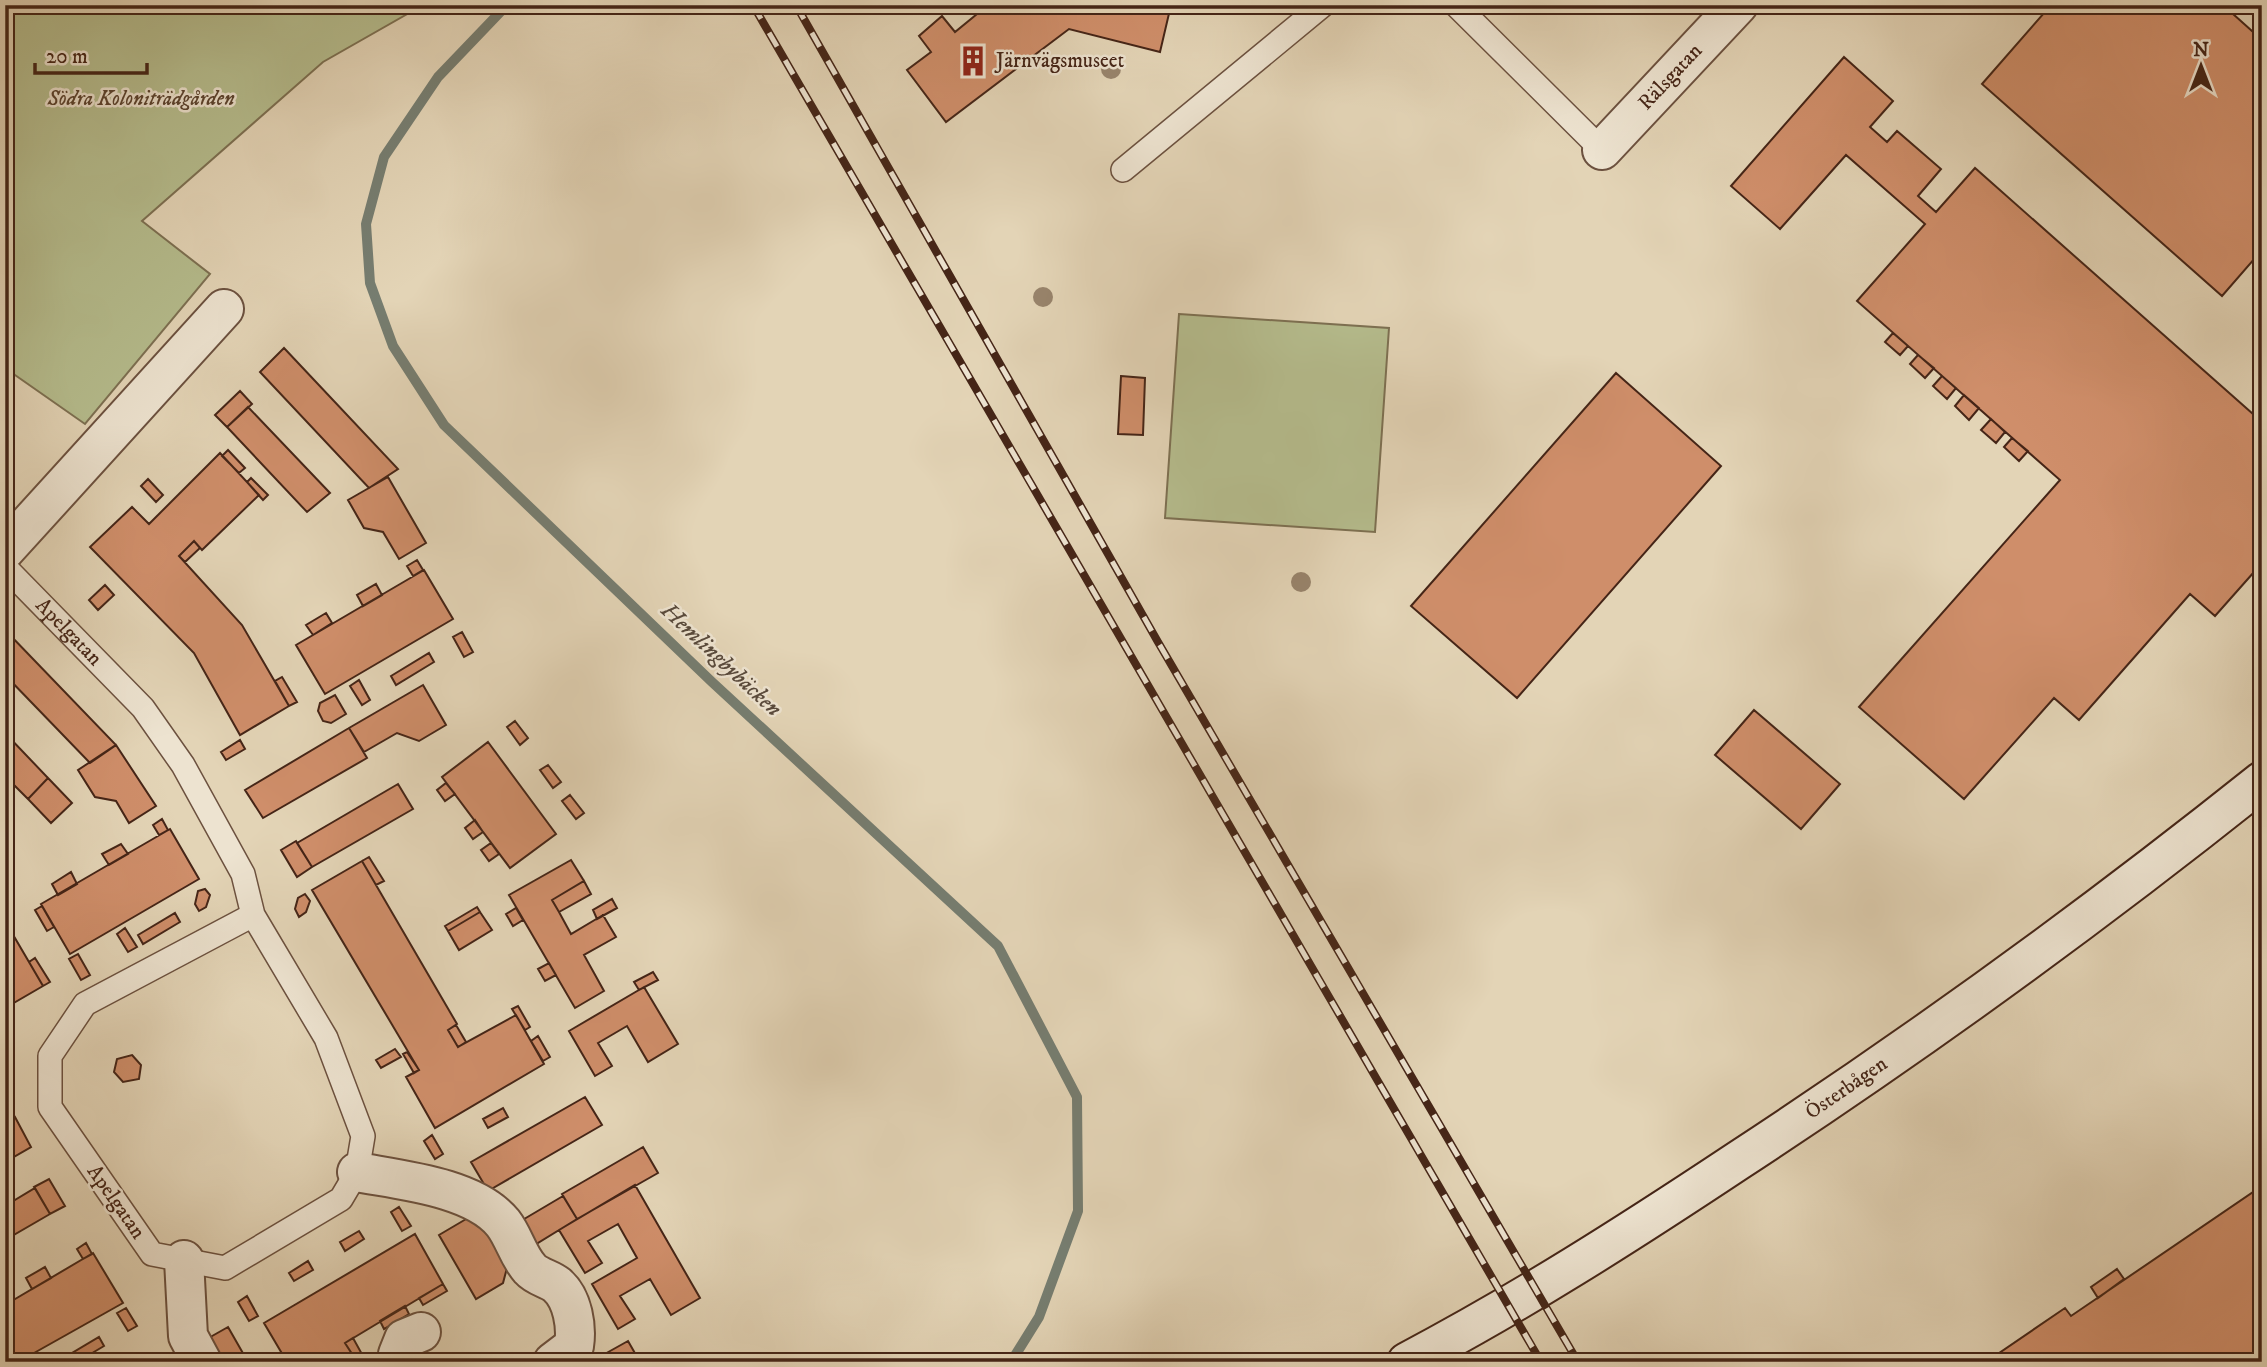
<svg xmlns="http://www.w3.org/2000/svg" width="2267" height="1367" font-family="'IM FELL DW Pica',serif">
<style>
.green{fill:#b5bc8d;stroke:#7d7052;stroke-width:2}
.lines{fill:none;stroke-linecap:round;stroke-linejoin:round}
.stream{stroke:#767d70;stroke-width:10}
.building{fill:#cf8e6a;stroke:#452517;stroke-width:2}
.lane-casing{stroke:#6c513f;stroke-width:26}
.street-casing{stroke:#6c513f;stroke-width:42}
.secondary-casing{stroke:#452517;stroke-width:42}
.lane{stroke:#ede3d0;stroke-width:23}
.street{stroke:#ede3d0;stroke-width:38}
.secondary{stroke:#ede3d0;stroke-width:38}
.rail-casing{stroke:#452517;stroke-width:8}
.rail{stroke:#ede3d0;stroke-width:5;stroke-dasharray:16;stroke-linecap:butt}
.tree{fill:#98846c}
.labels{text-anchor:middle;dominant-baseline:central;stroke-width:5;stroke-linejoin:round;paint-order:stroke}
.poi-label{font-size:21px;fill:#452517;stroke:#ede3d0;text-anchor:start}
.street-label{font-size:21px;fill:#452517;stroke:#ede3d0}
.park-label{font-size:21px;font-style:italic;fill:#5b432f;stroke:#ede3d0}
.water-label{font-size:23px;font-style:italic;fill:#594a3c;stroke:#ede3d0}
</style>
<rect width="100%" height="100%" fill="#e3d4b6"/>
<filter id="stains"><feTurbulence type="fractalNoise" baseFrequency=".00286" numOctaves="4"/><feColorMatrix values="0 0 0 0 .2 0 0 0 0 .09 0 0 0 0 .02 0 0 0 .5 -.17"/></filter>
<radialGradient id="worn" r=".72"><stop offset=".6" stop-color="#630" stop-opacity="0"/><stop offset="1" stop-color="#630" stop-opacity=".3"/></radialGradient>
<!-- green -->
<path class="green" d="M5 5H423L323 62 142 221 210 274 85 424 5 368Z
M1179 314 1389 328 1375 532 1165 518Z"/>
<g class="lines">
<!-- stream -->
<path class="stream" d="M507 5 438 77 384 157 366 224 370 283 393 346 444 425 712 682 998 946 1077 1097 1078 1211 1039 1317 1011 1362"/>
</g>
<!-- building -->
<path class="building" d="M988 5H1171L1160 52 1069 29 946 122 907 70 931 52 919 36 942 16 955 32Z
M2051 5H2223L2262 40V250L2222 296 1982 84Z
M1844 57 1893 101 1870 127 1887 142 1897 131 1941 169 1918 196 1936 212 1975 168 2262 422V563L2215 616 2190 594 2079 720 2054 698 1964 799 1859 707 2060 480 1857 301 1925 224 1846 155 1780 229 1731 186Z
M1893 333 1908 346 1900 355 1885 342Z
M284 348 398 469 369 488 260 372Z
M1918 355 1934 368 1925 378 1910 364Z
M1616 373 1721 466 1517 698 1411 606Z
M1121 376 1145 378 1143 435 1118 434Z
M1942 376 1956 388 1947 399 1933 386Z
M240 391 252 404 227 427 215 415Z
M1964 395 1979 408 1969 420 1955 406Z
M248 407 330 493 307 512 227 427Z
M1991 419 2005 432 1996 443 1981 430Z
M2012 438 2028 451 2019 461 2004 447Z
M228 450 245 468 239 473 222 456Z
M220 453 259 495 202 550 194 541 179 556 242 625 289 706 240 735 194 653 90 547 132 507 149 524Z
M388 477 426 543 399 559 383 532 364 528 348 500Z
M251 478 268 495 263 500 247 482Z
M148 479 163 495 156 502 141 486Z
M194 541 200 548 185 562 179 556Z
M417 560 423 570 413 576 407 566Z
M424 570 453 619 325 694 296 645Z
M376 584 382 595 363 606 357 595Z
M105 585 114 595 98 610 89 600Z
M326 613 332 623 313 635 306 625Z
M462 632 473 652 464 657 453 637Z
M8 633 116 745 90 763 5 675V635Z
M429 653 434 662 396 685 391 676Z
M282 677 297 702 289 706 275 681Z
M359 680 370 700 362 705 350 686Z
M423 685 446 725 419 741 397 733 364 752 349 728Z
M335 695 346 714 331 723 323 721 318 711 320 703Z
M1754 710 1840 784 1801 829 1715 755Z
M515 721 528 738 520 745 507 727Z
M349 728 367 758 263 818 245 790Z
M5 733 48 778 28 799 5 776Z
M240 740 245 749 226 760 221 752Z
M488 742 556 834 510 868 442 777Z
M116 745 156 806 129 823 116 801 95 797 78 770Z
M548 765 561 782 553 788 540 770Z
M48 778 72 803 51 823 28 799Z
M446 783 455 794 445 801 437 790Z
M398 784 413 809 312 867 297 843Z
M570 795 584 813 576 819 562 801Z
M162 819 168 830 159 835 153 825Z
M475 820 483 832 473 839 465 828Z
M170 829 199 879 70 954 41 904Z
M296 841 312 867 297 877 281 850Z
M491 843 499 854 489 861 481 850Z
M121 844 128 854 109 865 102 854Z
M369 857 384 881 376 885 362 861Z
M571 860 584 881 552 900 559 912 571 934 603 915 616 937 584 955 604 991 575 1008 509 895Z
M362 861 457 1024 448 1030 458 1047 516 1015 544 1064 435 1128 406 1077 419 1070 312 890Z
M71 872 77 884 58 895 52 884Z
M584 881 591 894 559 912 552 900Z
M205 889 210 895 206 907 199 911 195 904 198 891Z
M305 894 310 901 306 912 299 917 295 909 298 898Z
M612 899 617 908 597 919 593 910Z
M42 906 54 927 47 931 35 910Z
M477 907 480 912 448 931 445 926Z
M516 908 523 920 513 926 506 914Z
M480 912 492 930 459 950 448 931Z
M175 913 180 922 143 944 138 935Z
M5 921 43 986 5 1008Z
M125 928 137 947 128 952 117 934Z
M78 954 90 975 81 980 69 959Z
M35 958 50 982 43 986 29 962Z
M549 963 556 975 545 981 538 969Z
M653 972 658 980 639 990 634 982Z
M644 987 678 1044 648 1062 627 1026 598 1043 612 1066 595 1076 569 1031Z
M518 1006 530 1027 525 1030 512 1009Z
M456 1025 466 1042 458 1047 448 1030Z
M538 1036 550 1057 543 1061 531 1041Z
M395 1049 401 1057 381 1068 376 1060Z
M407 1052 419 1070 414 1073 403 1054Z
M132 1055 141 1065 139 1079 123 1082 114 1072 117 1059Z
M585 1097 602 1125 488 1191 471 1162Z
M503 1108 508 1117 488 1128 483 1119Z
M15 1117 31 1147 5 1162V1123Z
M432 1135 443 1154 435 1159 424 1141Z
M643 1147 658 1173 577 1219 562 1194Z
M49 1179 65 1206 50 1214 34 1187Z
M635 1185 700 1298 671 1315 650 1279 620 1296 635 1319 618 1329 592 1284 637 1258 618 1224 588 1241 602 1263 585 1273 559 1230Z
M2262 1186V1362H1986L2065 1308 2071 1316Z
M35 1188 50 1214 5 1240V1206Z
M563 1196 577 1219 528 1249 514 1225Z
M399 1207 411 1226 402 1231 391 1212Z
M478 1212 508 1264 503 1283 476 1299 439 1235Z
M359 1231 364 1239 345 1251 340 1242Z
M415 1234 443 1284 345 1343 356 1360 365 1354 369 1362H287L264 1323Z
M86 1243 92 1254 83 1259 77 1249Z
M93 1253 123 1303 18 1362 5 1340V1305Z
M308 1261 313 1270 294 1281 289 1273Z
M45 1267 51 1278 32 1289 26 1278Z
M2117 1269 2124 1279 2098 1298 2091 1287Z
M443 1284 447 1291 423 1305 419 1298Z
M247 1296 258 1316 249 1321 238 1302Z
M405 1306 409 1314 384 1329 380 1321Z
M126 1308 137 1326 128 1331 117 1313Z
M228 1327 248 1362H209L198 1344Z
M99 1337 104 1346 77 1362H63L62 1359Z
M353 1338 363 1356 356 1360 345 1343Z
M628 1341 640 1362H591L594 1360Z"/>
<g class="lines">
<!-- lane casing -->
<g class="lane-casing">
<g id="lane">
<path d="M1456 5 1602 150"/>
<path d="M1123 170 1323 5"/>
<path id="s1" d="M5 567 143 708 183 765 243 874 253 915 326 1038 363 1136 357 1172 341 1199 225 1268 152 1254 50 1107V1056L85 1004 253 915"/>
</g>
</g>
<!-- street casing -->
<g class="street-casing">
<g id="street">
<path id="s2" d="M1602 150 1738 5"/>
<path d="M5 550 224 309"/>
<path d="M357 1172C400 1180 474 1187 503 1223 514 1237 518 1256 530 1269 537 1277 550 1279 557 1285 573 1299 577 1327 574 1346L553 1362"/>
<path d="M184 1260 188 1336 202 1362"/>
<path d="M401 1362 398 1354 404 1339 421 1332"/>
</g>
</g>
<!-- secondary casing -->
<g class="secondary-casing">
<g id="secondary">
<path id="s3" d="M1407 1362C1521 1302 1629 1233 1736 1162 1918 1043 2093 916 2262 781"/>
</g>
</g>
<!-- lane -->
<use href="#lane" class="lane"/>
<!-- street -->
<use href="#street" class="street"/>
<!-- secondary -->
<use href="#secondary" class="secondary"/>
<!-- rail casing -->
<g class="rail-casing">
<path id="rail" d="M753 5 1541 1362
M796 5 1158 642 1578 1362"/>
</g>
<!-- rail -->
<use href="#rail" class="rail"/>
</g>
<!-- trees -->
<g class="tree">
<circle cx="1111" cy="69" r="10"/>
<circle cx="1043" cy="297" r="10"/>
<circle cx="1301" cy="582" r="10"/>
</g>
<!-- icons -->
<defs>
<g id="building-bare" transform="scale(2.415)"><path d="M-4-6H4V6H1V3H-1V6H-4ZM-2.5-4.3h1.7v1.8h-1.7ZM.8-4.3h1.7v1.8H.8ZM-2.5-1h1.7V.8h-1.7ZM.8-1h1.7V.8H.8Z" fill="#8f2418" stroke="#ede3d0" stroke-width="2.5" paint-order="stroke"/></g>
</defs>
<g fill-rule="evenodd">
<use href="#building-bare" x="973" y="61"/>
</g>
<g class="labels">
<!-- poi labels -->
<g class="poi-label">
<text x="996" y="61">Järnvägsmuseet</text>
</g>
<!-- street labels -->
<g class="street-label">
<text stroke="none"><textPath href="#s2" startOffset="100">Rälsgatan</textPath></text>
<text stroke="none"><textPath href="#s1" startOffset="91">Apelgatan</textPath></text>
<text stroke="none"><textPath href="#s3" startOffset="518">Österbågen</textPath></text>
<text transform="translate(116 1202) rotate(55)">Apelgatan</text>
</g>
<!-- park labels -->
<g class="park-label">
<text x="141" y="99">Södra Koloniträdgården</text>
</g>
<!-- water labels -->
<g class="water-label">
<text transform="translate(721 660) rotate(43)">Hemlingbybäcken</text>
</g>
</g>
<!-- margin -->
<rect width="2267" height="1367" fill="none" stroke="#e3d4b6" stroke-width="28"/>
<rect x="7" y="7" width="2253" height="1353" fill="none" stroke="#452517" stroke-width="3.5"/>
<rect x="14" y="14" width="2239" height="1339" fill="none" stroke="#452517" stroke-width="2"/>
<!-- north arrow -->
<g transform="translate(2201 66)" stroke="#ede3d0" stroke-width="5" paint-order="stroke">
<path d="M0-5L12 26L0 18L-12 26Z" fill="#452517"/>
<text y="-10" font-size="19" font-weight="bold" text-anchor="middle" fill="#452517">N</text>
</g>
<!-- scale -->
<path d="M35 63v10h112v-10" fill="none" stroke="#452517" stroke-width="3.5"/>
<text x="46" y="63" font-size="21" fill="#452517" stroke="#ede3d0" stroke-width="5" paint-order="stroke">20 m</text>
<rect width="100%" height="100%" filter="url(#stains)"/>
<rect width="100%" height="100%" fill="url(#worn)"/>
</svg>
